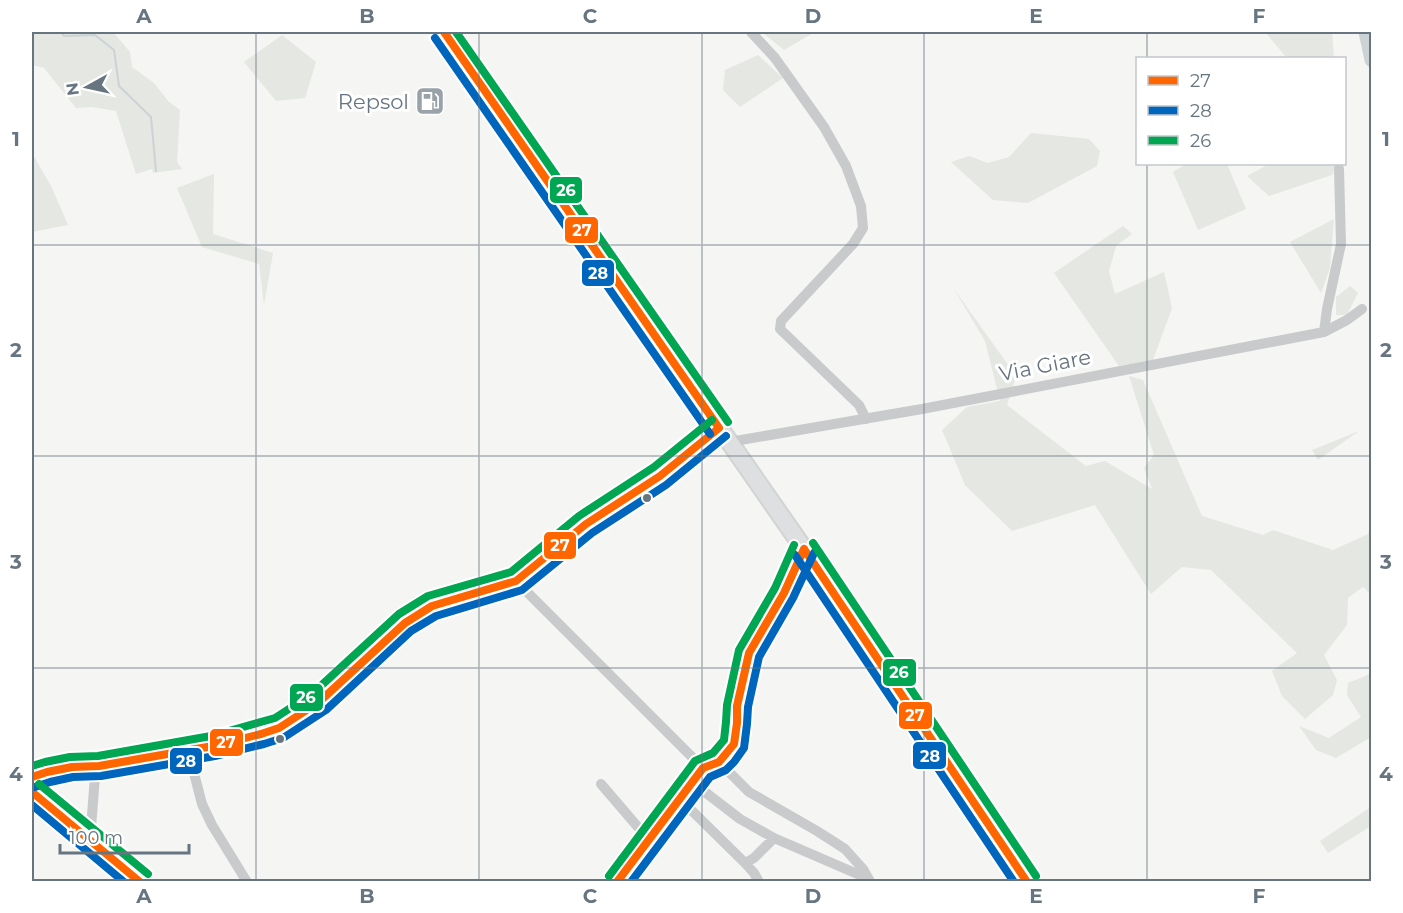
<svg xmlns="http://www.w3.org/2000/svg" width="1403" height="913" font-family="Montserrat,sans-serif">
<style>
.green{fill:#e4e7e2}
.lines{fill:none;stroke-linecap:round;stroke-linejoin:round}
.stream{stroke:#ccd2d5;stroke-width:2}
.river{stroke:#ccd2d5;stroke-width:15}
.primary-casing{stroke:#d2d3d3;stroke-width:20}
.minor{stroke:#c9cacb;stroke-width:10}
.primary{stroke:#dedfe0;stroke-width:16}
.bus-1-casing{stroke:#fff;stroke-width:12}
.bus-2-casing{stroke:#fff;stroke-width:12}
.bus-3-casing{stroke:#fff;stroke-width:12}
.bus-1{stroke:#f60;stroke-width:8}
.bus-2{stroke:#0065bd;stroke-width:8}
.bus-3{stroke:#00a651;stroke-width:8}
.grid{fill:none;stroke:#677581;stroke-width:1.5;stroke-opacity:0.55}
.bus-dot{fill:#677581;stroke:#fff;stroke-width:2}
.labels{text-anchor:middle;dominant-baseline:central;stroke-width:6;stroke-linejoin:round;paint-order:stroke}
.poi-label{font-size:21px;fill:#677581;stroke:#fff;text-anchor:end}
.street-label{font-size:21px;fill:#677581;stroke:#fff}
.line-badge{stroke:#fff;stroke-width:2}
.badge-label{font-size:16px;text-anchor:middle;font-weight:bold;fill:#fff}
.neatline{fill:none;stroke:#677581;stroke-width:2}
.grid-label{font-size:20px;text-anchor:middle;font-weight:bold;fill:#677581}
</style>
<rect width="100%" height="100%" fill="#f5f5f4"/>
<!-- green -->
<path class="green" d="M32 32H108L114 33 130 52 132 67 154 83 169 102 180 110 177 162 182 169 153 173 152 169 136 174 116 111 92 107 76 108 44 68 32 65Z
M769 32H815L784 50 764 34Z
M1265 32H1332L1334 58H1287Z
M282 35 316 62 305 98 276 101 244 62Z
M758 55 783 78 740 107 723 90 725 70Z
M1031 133 1089 139 1100 151 1097 166 1028 203 993 200 951 162 969 156 988 163 1009 157Z
M32 153 52 188 68 225 32 232Z
M1186 164H1227L1246 209 1198 230 1173 172Z
M1269 164H1337L1332 175 1269 196 1247 176Z
M214 174 213 234 273 253 264 305 259 264 202 247 177 188Z
M1334 219 1330 268 1321 293 1290 242Z
M1123 226 1132 234 1116 246 1109 271 1115 294 1164 272 1172 308 1153 360 1119 366 1054 273Z
M1350 286 1358 293 1347 315H1336V297Z
M954 289 1016 376 1007 405 1086 466 1105 461 1152 489 1144 468 1154 455 1129 376 1143 380 1202 516 1263 535 1273 530 1333 550 1368 534 1371 526V595L1363 587 1348 598 1347 625 1324 655 1337 680 1333 695 1305 719 1282 696 1272 671 1297 653 1211 570 1182 567 1151 594 1095 505 1012 531 965 485 942 430 967 407 1000 401 985 341Z
M1359 431 1318 460 1312 450Z
M1371 670V737L1336 758 1316 750 1299 726 1329 738 1361 717 1347 695 1348 683 1368 675Z
M1371 807V826L1328 853 1320 841Z"/>
<g class="lines">
<!-- stream -->
<path class="stream" d="M61 32 64 36 95 35 114 50 119 86 151 117 156 171"/>
<!-- river -->
<path class="river" d="M1366 32 1372 60"/>
<!-- primary casing -->
<g class="primary-casing">
<path id="primary" d="M444 32 804 549 1027 882"/>
</g>
<!-- minor -->
<path class="minor" d="M751 32 775 58 824 127 846 166 861 206 863 228 853 244 781 321 780 329 859 405 866 419
M1324 332 1327 309 1341 244 1339 169
M729 442 922 409 1324 332 1347 320 1362 309
M516 581 703 768
M188 750 202 804 212 825 247 882
M719 762 749 792 817 831 845 849 863 869 868 878
M32 777 47 772 72 767 99 766 213 746 261 734 279 728 294 719 319 702 405 623 432 606 516 581 586 524 660 476 719 428
M692 782 740 819 774 838 869 879
M601 784 649 840
M32 792 90 841 141 882
M680 799 745 863 754 858 774 838
M90 841 95 776 99 766
M745 863 754 873 759 882
M617 882 703 768 719 762 726 755 734 744 737 723V706L749 653 784 593 804 549"/>
<!-- primary -->
<use href="#primary" class="primary"/>
<!-- bus-1 casing -->
<g class="bus-1-casing">
<path id="bus-1" d="M444 32 719 428
M804 549 1027 882
M32 777 47 772 72 767 99 766 213 746 261 734 279 728 319 702 405 623 432 606 516 581 586 524 660 476 719 428
M32 792 140 882
M617 882 703 768 719 762 734 744 737 723V706L749 653 784 593 804 549"/>
</g>
<!-- bus-2 casing -->
<g class="bus-2-casing">
<path id="bus-2" d="M435 38 710 434
M795 555 1014 882
M35 787 50 782 73 777 101 776 215 756 264 744 283 738 326 710 411 631 436 616 522 590 592 533 666 485 726 436
M32 805 124 882
M631 882 710 777 726 770 734 762 744 748 747 724 748 707 759 657 793 598 814 553"/>
</g>
<!-- bus-3 casing -->
<g class="bus-3-casing">
<path id="bus-3" d="M456 32 728 422
M813 543 1036 876
M32 766 45 762 70 757 98 756 211 736 275 718 312 694 399 614 428 596 511 572 579 516 654 467 712 420
M39 784 148 874
M609 876 695 761 713 753 724 740 726 722 727 705 739 650 775 588 794 545"/>
</g>
<!-- bus-1 -->
<use href="#bus-1" class="bus-1"/>
<!-- bus-2 -->
<use href="#bus-2" class="bus-2"/>
<!-- bus-3 -->
<use href="#bus-3" class="bus-3"/>
</g>
<!-- grid -->
<path class="grid" d="M256 32V882M479 32V882M702 32V882M924 32V882M1147 32V58M1147 164V882M32 245H1372M32 456H1372M32 668H1372"/>
<!-- icons -->
<defs>
<g id="fuel-square" transform="scale(1.5)"><rect x="-9" y="-9" width="18" height="18" rx="4" fill="#99a2a9" stroke="#fff"/><path d="M-5.5-6h7V0h2V4h1.3V-2.5L3-4.5l.8-.8L6-3V5H2.5V1h-1V6h-7ZM-4.2-4.7v3.2H.2V-4.7Z" fill="#fff"/></g>
</defs>
<g fill-rule="evenodd">
<use href="#fuel-square" x="430" y="101"/>
</g>
<!-- markers -->
<g class="bus-dot">
<circle cx="647" cy="498" r="5"/>
<circle cx="280" cy="739" r="5"/>
</g>
<g class="labels">
<!-- poi labels -->
<g class="poi-label">
<text x="409" y="101">Repsol</text>
</g>
<!-- street labels -->
<g class="street-label">
<text transform="translate(1045 365) rotate(-11)">Via Giare</text>
</g>
</g>
<g class="line-badge">
<rect x="549" y="176" width="34" height="28" rx="6" fill="#00a651"/>
<rect x="564" y="216" width="35" height="28" rx="6" fill="#f60"/>
<rect x="581" y="259" width="34" height="28" rx="6" fill="#0065bd"/>
<rect x="543" y="531" width="34" height="29" rx="6" fill="#f60"/>
<rect x="882" y="658" width="35" height="29" rx="6" fill="#00a651"/>
<rect x="289" y="683" width="35" height="29" rx="6" fill="#00a651"/>
<rect x="898" y="701" width="35" height="29" rx="6" fill="#f60"/>
<rect x="209" y="728" width="35" height="29" rx="6" fill="#f60"/>
<rect x="912" y="741" width="35" height="29" rx="6" fill="#0065bd"/>
<rect x="169" y="747" width="34" height="28" rx="6" fill="#0065bd"/>
</g>
<g class="badge-label">
<text x="566" y="196">26</text>
<text x="582" y="236">27</text>
<text x="598" y="279">28</text>
<text x="560" y="551">27</text>
<text x="899" y="678">26</text>
<text x="306" y="703">26</text>
<text x="915" y="721">27</text>
<text x="226" y="748">27</text>
<text x="930" y="762">28</text>
<text x="186" y="767">28</text>
</g>
<!-- border -->
<rect width="1403" height="913" fill="none" stroke="#ffffff" stroke-width="66"/>
<!-- legend -->
<rect x="1136" y="57" width="210" height="108" fill="#ffffff" stroke="#c2c8cd" stroke-width="1.5"/>
<rect x="1148" y="76" width="30" height="9" fill="#ff6600" stroke="#c2c8cd" stroke-width="1.5"/>
<text x="1190" y="87" font-size="18" fill="#677581">27</text>
<rect x="1148" y="106" width="30" height="9" fill="#0065bd" stroke="#c2c8cd" stroke-width="1.5"/>
<text x="1190" y="117" font-size="18" fill="#677581">28</text>
<rect x="1148" y="136" width="30" height="9" fill="#00a651" stroke="#c2c8cd" stroke-width="1.5"/>
<text x="1190" y="147" font-size="18" fill="#677581">26</text>
<!-- north arrow -->
<g transform="translate(87 87) rotate(262)" stroke="#ffffff" stroke-width="4.5" paint-order="stroke">
<path d="M0-4.5L10 22L0 15L-10 22Z" fill="#677581"/>
<text y="-9" font-size="16" font-weight="bold" text-anchor="middle" fill="#677581">N</text>
</g>
<!-- scale -->
<path d="M60 844v9h129v-9" fill="none" stroke="#677581" stroke-width="3"/>
<text x="69" y="844" font-size="18" fill="#677581" stroke="#ffffff" stroke-width="4.5" paint-order="stroke">100 m</text>
<rect x="33" y="33" width="1337" height="847" class="neatline"/>
<g class="grid-label">
<text x="144" y="23">A</text>
<text x="367" y="23">B</text>
<text x="590" y="23">C</text>
<text x="813" y="23">D</text>
<text x="1036" y="23">E</text>
<text x="1259" y="23">F</text>
<text x="16" y="146">1</text>
<text x="1386" y="146">1</text>
<text x="16" y="357">2</text>
<text x="1386" y="357">2</text>
<text x="16" y="569">3</text>
<text x="1386" y="569">3</text>
<text x="16" y="781">4</text>
<text x="1386" y="781">4</text>
<text x="144" y="903">A</text>
<text x="367" y="903">B</text>
<text x="590" y="903">C</text>
<text x="813" y="903">D</text>
<text x="1036" y="903">E</text>
<text x="1259" y="903">F</text>
</g>
</svg>
